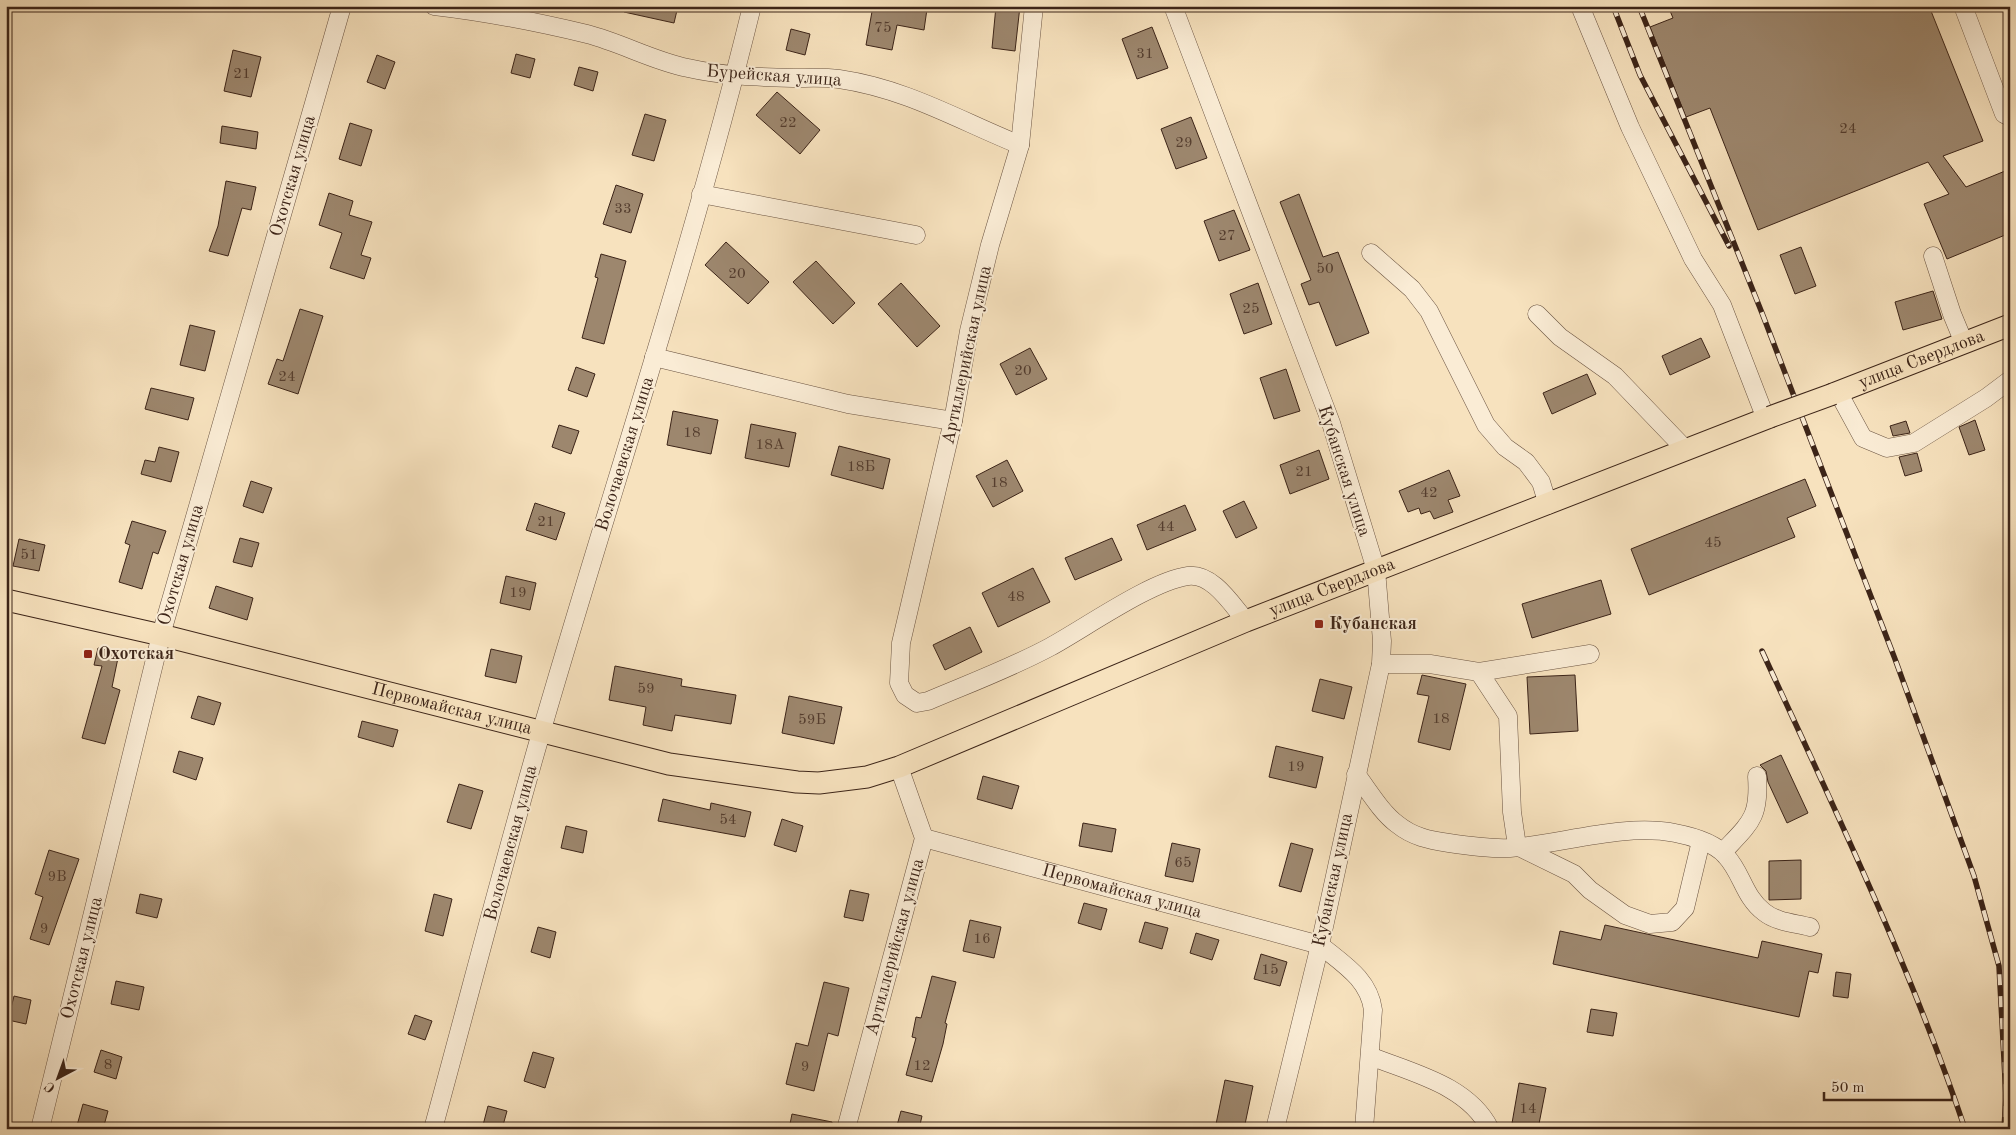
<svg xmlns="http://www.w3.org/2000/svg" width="2016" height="1135" font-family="'Old Standard TT',serif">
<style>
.building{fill:#9d876e;stroke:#3c2418}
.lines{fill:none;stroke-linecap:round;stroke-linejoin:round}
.minor-casing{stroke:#6b5442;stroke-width:19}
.major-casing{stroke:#3c2418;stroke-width:23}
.minor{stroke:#faecd5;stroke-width:18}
.major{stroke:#f7e2be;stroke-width:21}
.rail-casing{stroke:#3c2418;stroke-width:5.5}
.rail{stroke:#faecd5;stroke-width:4;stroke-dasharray:11;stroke-linecap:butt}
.major-bridge-casing{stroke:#3c2418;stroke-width:23;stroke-linecap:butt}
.major-bridge{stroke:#f7e2be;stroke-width:21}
.poi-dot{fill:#8f2418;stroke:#faecd5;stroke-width:2}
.labels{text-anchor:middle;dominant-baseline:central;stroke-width:4;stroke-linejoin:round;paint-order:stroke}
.number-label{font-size:15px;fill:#543d2e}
.street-label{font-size:18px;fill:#3c2418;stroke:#faecd5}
.poi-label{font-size:18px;font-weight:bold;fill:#3c2418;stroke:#faecd5;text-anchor:start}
</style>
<rect width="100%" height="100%" fill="#f7e2be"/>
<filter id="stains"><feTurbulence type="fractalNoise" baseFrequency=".004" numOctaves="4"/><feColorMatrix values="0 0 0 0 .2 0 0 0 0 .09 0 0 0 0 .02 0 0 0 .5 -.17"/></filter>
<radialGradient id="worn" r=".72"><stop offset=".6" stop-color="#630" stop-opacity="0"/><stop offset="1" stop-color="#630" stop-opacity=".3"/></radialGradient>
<!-- building -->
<path class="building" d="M625 6H678L674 23 624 12Z
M873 6H914L927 9 924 30 897 25 892 50 866 45Z
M996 6H1020L1015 51 992 48Z
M1668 6H1929L1983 141 1943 156 1966 187 2010 169V233L1947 259 1924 204 1949 194 1928 162 1758 230 1710 108 1686 117 1650 27 1673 18Z
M1152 27 1168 68 1137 79 1122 39Z
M791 29 810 34 805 55 786 50Z
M233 50 261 57 251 97 224 91Z
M516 54 535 59 530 78 511 73Z
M377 55 395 62 385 89 367 82Z
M579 67 598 72 593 91 574 85Z
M777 92 820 130 800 154 756 115Z
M645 114 666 120 654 161 632 155Z
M1191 117 1207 158 1176 169 1161 129Z
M350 123 372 130 361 166 339 159Z
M222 126 258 132 256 149 220 143Z
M226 181 256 187 251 210 242 208 228 256 209 251 218 226Z
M616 185 643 194 631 233 603 224Z
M329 193 353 201 349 215 372 222 361 255 371 258 364 279 330 268 342 233 319 225Z
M1299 194 1323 257 1338 252 1369 333 1336 346 1319 302 1309 305 1301 284 1311 280 1280 202Z
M1234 210 1250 250 1219 261 1204 221Z
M726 242 769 282 748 304 705 265Z
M1801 247 1816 286 1795 294 1780 255Z
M601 254 626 261 604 344 582 338 598 278 595 277Z
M816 261 855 303 833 324 793 282Z
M901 283 940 326 917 347 878 304Z
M1258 283 1272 324 1244 334 1230 294Z
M1933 291 1942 319 1903 330 1895 302Z
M300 309 323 316 298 394 268 384 277 359 283 361Z
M190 325 215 331 205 371 180 365Z
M1701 338 1710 357 1670 375 1662 356Z
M1030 348 1047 379 1016 395 1000 364Z
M576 367 595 374 587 397 568 390Z
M1286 369 1300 411 1274 419 1260 378Z
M1587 374 1596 394 1552 414 1543 393Z
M151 388 194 398 188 420 145 409Z
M673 411 718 420 711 454 667 445Z
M1975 420 1985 450 1969 455 1959 427Z
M1906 421 1910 433 1893 436 1890 426Z
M751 424 796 433 789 467 745 458Z
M559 425 579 431 571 454 552 447Z
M839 446 890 459 883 489 831 475Z
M159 447 179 452 171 482 141 474 145 460 155 462Z
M1319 450 1329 479 1290 494 1280 465Z
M1917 453 1922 471 1905 476 1899 457Z
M1007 460 1023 491 993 507 976 476Z
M1449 470 1460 496 1448 500 1453 512 1434 519 1430 511 1421 514 1419 508 1408 512 1399 491Z
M1805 479 1816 506 1787 518 1795 537 1649 595 1631 549Z
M251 481 272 488 263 513 243 506Z
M1244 501 1257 528 1236 538 1223 511Z
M535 503 565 513 556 540 526 530Z
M1185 505 1196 530 1147 550 1137 525Z
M132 521 166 531 158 554 153 552 142 589 119 582 130 545 125 543Z
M240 538 259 543 252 567 233 562Z
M1112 538 1122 560 1075 580 1065 558Z
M19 539 45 545 39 571 13 566Z
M1033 568 1050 602 998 627 982 593Z
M506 576 536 583 530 610 500 603Z
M1601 580 1611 614 1532 638 1522 604Z
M216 586 253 598 247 620 209 608Z
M970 627 982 652 945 670 933 645Z
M98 648 119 653 112 687 120 690 105 744 82 738 102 666 94 665Z
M491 649 522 656 516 683 485 676Z
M615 666 682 679 681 686 736 695 731 724 675 715 672 731 643 725 646 707 609 700Z
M1422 675 1466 684 1450 750 1418 742 1429 696 1417 694Z
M1575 675 1578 731 1530 734 1527 677Z
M1320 679 1352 687 1344 719 1312 711Z
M198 696 221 703 214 725 191 718Z
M789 696 842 707 834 744 782 733Z
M362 721 398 730 393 747 358 737Z
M1276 746 1323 757 1316 788 1269 777Z
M179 751 203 758 196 780 173 772Z
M1781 755 1808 813 1787 823 1768 782 1766 771 1760 765Z
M983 776 1019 786 1012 809 977 799Z
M459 784 483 791 471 829 447 822Z
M663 799 710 810 711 803 751 812 745 837 658 821Z
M782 819 803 826 796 852 774 845Z
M1083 823 1116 829 1112 852 1079 846Z
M566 826 587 831 583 853 561 848Z
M1172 843 1200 849 1193 882 1165 876Z
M1291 843 1313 849 1301 892 1279 886Z
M49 850 79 859 49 945 30 939 43 897 35 894Z
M1801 860V899L1769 900V861Z
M850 890 869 894 863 921 844 917Z
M140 894 162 899 157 918 136 913Z
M434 894 452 899 443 936 425 931Z
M1084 903 1107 909 1101 930 1078 923Z
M970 920 1001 927 994 958 963 951Z
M1145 922 1168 928 1162 949 1139 942Z
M1605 925 1758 958 1762 941 1822 954 1818 973 1809 971 1799 1017 1553 964 1560 931 1601 940Z
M538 927 556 932 550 958 531 952Z
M1196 933 1219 940 1212 960 1190 953Z
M1261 954 1287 962 1280 986 1254 979Z
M1836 972 1851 974 1848 998 1833 996Z
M932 976 956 982 945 1023 947 1024 943 1044 932 1082 906 1075 916 1038 912 1037 916 1017 921 1018Z
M116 981 144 987 139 1010 111 1004Z
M824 982 849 988 838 1036 828 1033 814 1091 786 1084 796 1043 808 1046Z
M14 996 31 1000 26 1024 8 1020Z
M1591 1009 1617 1013 1613 1036 1587 1032Z
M415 1015 432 1021 425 1040 408 1034Z
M101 1050 122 1057 116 1079 94 1072Z
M533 1052 554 1058 545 1088 524 1081Z
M1225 1080 1253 1086 1244 1129H1215Z
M1519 1083 1546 1088 1538 1129H1511Z
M83 1104 108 1111 103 1129H76Z
M488 1106 507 1111 502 1129H482Z
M901 1111 922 1116 919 1129H896Z
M792 1114 832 1122V1129H789Z"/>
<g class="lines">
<!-- minor casing -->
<g class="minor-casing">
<g id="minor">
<path d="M434 6C486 12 537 22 587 34 622 43 653 61 688 68 723 76 757 77 793 78 808 78 824 77 839 79 907 89 958 120 1020 145"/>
<path d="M1034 6 1020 145 990 245 969 331 953 421 901 643 899 683 905 695 917 703 928 701C968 684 1011 668 1050 647 1085 628 1151 581 1188 576 1213 573 1232 605 1246 621"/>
<path d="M1173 6 1331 423 1376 570 1382 641 1381 664 1320 945 1275 1129"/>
<path d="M1580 6 1630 127 1693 259 1722 305 1766 419"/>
<path d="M1963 6 2004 114 2010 117"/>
<path d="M701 194 916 235"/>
<path d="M1371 253 1412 289 1429 311 1486 425 1505 447 1526 462 1541 482 1548 505"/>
<path d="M1933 256 1952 314 1964 343"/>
<path d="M1537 314 1560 337 1615 376 1686 450"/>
<path d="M654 357 848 404 953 421"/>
<path d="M1838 392 1863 438 1887 448 1914 443 1986 398 2010 380"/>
<path d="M1381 664H1430L1479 672 1590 654"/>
<path d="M1479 672 1508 716 1512 812 1517 846 1574 874 1590 890 1625 915 1650 924 1672 922 1685 908 1701 841"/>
<path d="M1356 774C1369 791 1381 812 1397 824 1413 837 1429 840 1449 843 1469 846 1490 849 1510 848 1562 844 1623 823 1675 833 1691 836 1715 843 1726 856 1742 873 1744 897 1764 912 1776 922 1795 923 1810 927"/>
<path id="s1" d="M924 838 1320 945C1343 964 1369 979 1373 1010L1364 1129"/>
<path d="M1723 852C1750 823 1760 818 1757 776"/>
<path d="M1370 1056C1412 1073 1468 1085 1490 1129"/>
<path d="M40 1129 161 635 342 6"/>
<path d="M433 1129C469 997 503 864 541 733 611 491 692 251 752 6"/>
<path d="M846 1129 924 838 899 767"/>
</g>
</g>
<!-- major casing -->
<g class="major-casing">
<g id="major">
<path id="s2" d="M1833 394 2010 325"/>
<path id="s3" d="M6 600 161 635 669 764 797 782 819 783 867 777 899 767 1246 621 1770 417"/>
</g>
</g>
<!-- minor -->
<use href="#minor" class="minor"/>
<!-- major -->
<use href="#major" class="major"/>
<!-- rail casing -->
<g class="rail-casing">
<path id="rail" d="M1613 6 1640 75 1729 246
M1639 6 1762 313 1895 659 1974 876 1999 966 2006 1097 2004 1129
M1762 651C1834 808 1910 965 1965 1129"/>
</g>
<!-- rail -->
<use href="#rail" class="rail"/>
<!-- major-bridge casing -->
<g class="major-bridge-casing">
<path id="major-bridge" d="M1770 417 1833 394"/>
</g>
<!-- major-bridge -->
<use href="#major-bridge" class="major-bridge"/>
</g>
<!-- markers -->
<g class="poi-dot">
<rect x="1314" y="619" width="10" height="10" rx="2.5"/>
<rect x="83" y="649" width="10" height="10" rx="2.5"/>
</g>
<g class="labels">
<!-- number labels -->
<g class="number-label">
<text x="883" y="28">75</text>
<text x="1145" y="54">31</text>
<text x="242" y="74">21</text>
<text x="788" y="123">22</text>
<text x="1848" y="129">24</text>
<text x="1184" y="143">29</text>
<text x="623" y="209">33</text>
<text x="1227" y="236">27</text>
<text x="1325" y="269">50</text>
<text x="737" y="274">20</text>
<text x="1251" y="309">25</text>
<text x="1023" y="371">20</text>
<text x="287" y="377">24</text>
<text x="692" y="433">18</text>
<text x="770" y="445">18А</text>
<text x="861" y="467">18Б</text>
<text x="1304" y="472">21</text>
<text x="999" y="483">18</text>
<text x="1429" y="493">42</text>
<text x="546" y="522">21</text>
<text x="1166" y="527">44</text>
<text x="1713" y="543">45</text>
<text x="29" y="555">51</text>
<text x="518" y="593">19</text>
<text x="1016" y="597">48</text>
<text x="646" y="689">59</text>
<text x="1441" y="719">18</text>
<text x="812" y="720">59Б</text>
<text x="1296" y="767">19</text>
<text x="728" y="820">54</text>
<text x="1183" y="863">65</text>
<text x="57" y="877">9В</text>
<text x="44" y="929">9</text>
<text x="982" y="939">16</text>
<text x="1270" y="970">15</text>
<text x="108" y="1065">8</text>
<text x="922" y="1066">12</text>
<text x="805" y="1067">9</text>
<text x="1528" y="1109">14</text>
</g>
<!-- street labels -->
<g class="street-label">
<text transform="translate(774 76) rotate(4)">Бурейская улица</text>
<text transform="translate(293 176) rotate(-74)">Охотская улица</text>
<text transform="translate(967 355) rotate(-78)">Артиллерийская улица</text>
<text stroke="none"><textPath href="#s2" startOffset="95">улица Свердлова</textPath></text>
<text transform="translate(625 454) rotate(-73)">Волочаевская улица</text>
<text transform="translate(1344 471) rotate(72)">Кубанская улица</text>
<text transform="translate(181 565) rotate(-74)">Охотская улица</text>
<text stroke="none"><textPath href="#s3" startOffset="1385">улица Свердлова</textPath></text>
<text stroke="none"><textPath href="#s3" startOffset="459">Первомайская улица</textPath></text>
<text transform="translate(511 843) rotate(-75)">Волочаевская улица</text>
<text transform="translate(1333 880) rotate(-78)">Кубанская улица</text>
<text stroke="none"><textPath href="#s1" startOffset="205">Первомайская улица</textPath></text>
<text transform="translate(895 947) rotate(-75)">Артиллерийская улица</text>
<text transform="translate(82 958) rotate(-76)">Охотская улица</text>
</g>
<!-- poi labels -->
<g class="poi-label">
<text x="1329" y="624">Кубанская</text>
<text x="98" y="654">Охотская</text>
</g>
</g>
<!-- margin -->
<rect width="2016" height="1135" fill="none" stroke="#f7e2be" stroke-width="25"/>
<rect x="8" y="8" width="2001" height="1120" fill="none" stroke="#3c2418" stroke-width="2.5"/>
<rect x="12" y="12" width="1991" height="1110" fill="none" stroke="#3c2418"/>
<!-- north arrow -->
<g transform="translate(58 1078) rotate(221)" stroke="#faecd5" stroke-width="4" paint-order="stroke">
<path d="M0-4L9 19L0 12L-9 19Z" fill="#3c2418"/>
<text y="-8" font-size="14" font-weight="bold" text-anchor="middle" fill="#3c2418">С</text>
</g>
<!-- scale -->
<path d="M1824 1092v8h128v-8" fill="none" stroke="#3c2418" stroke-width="2.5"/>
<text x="1831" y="1092" font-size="15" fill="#3c2418" stroke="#faecd5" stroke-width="4" paint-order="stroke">50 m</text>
<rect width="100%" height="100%" filter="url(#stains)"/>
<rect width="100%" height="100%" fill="url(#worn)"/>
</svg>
